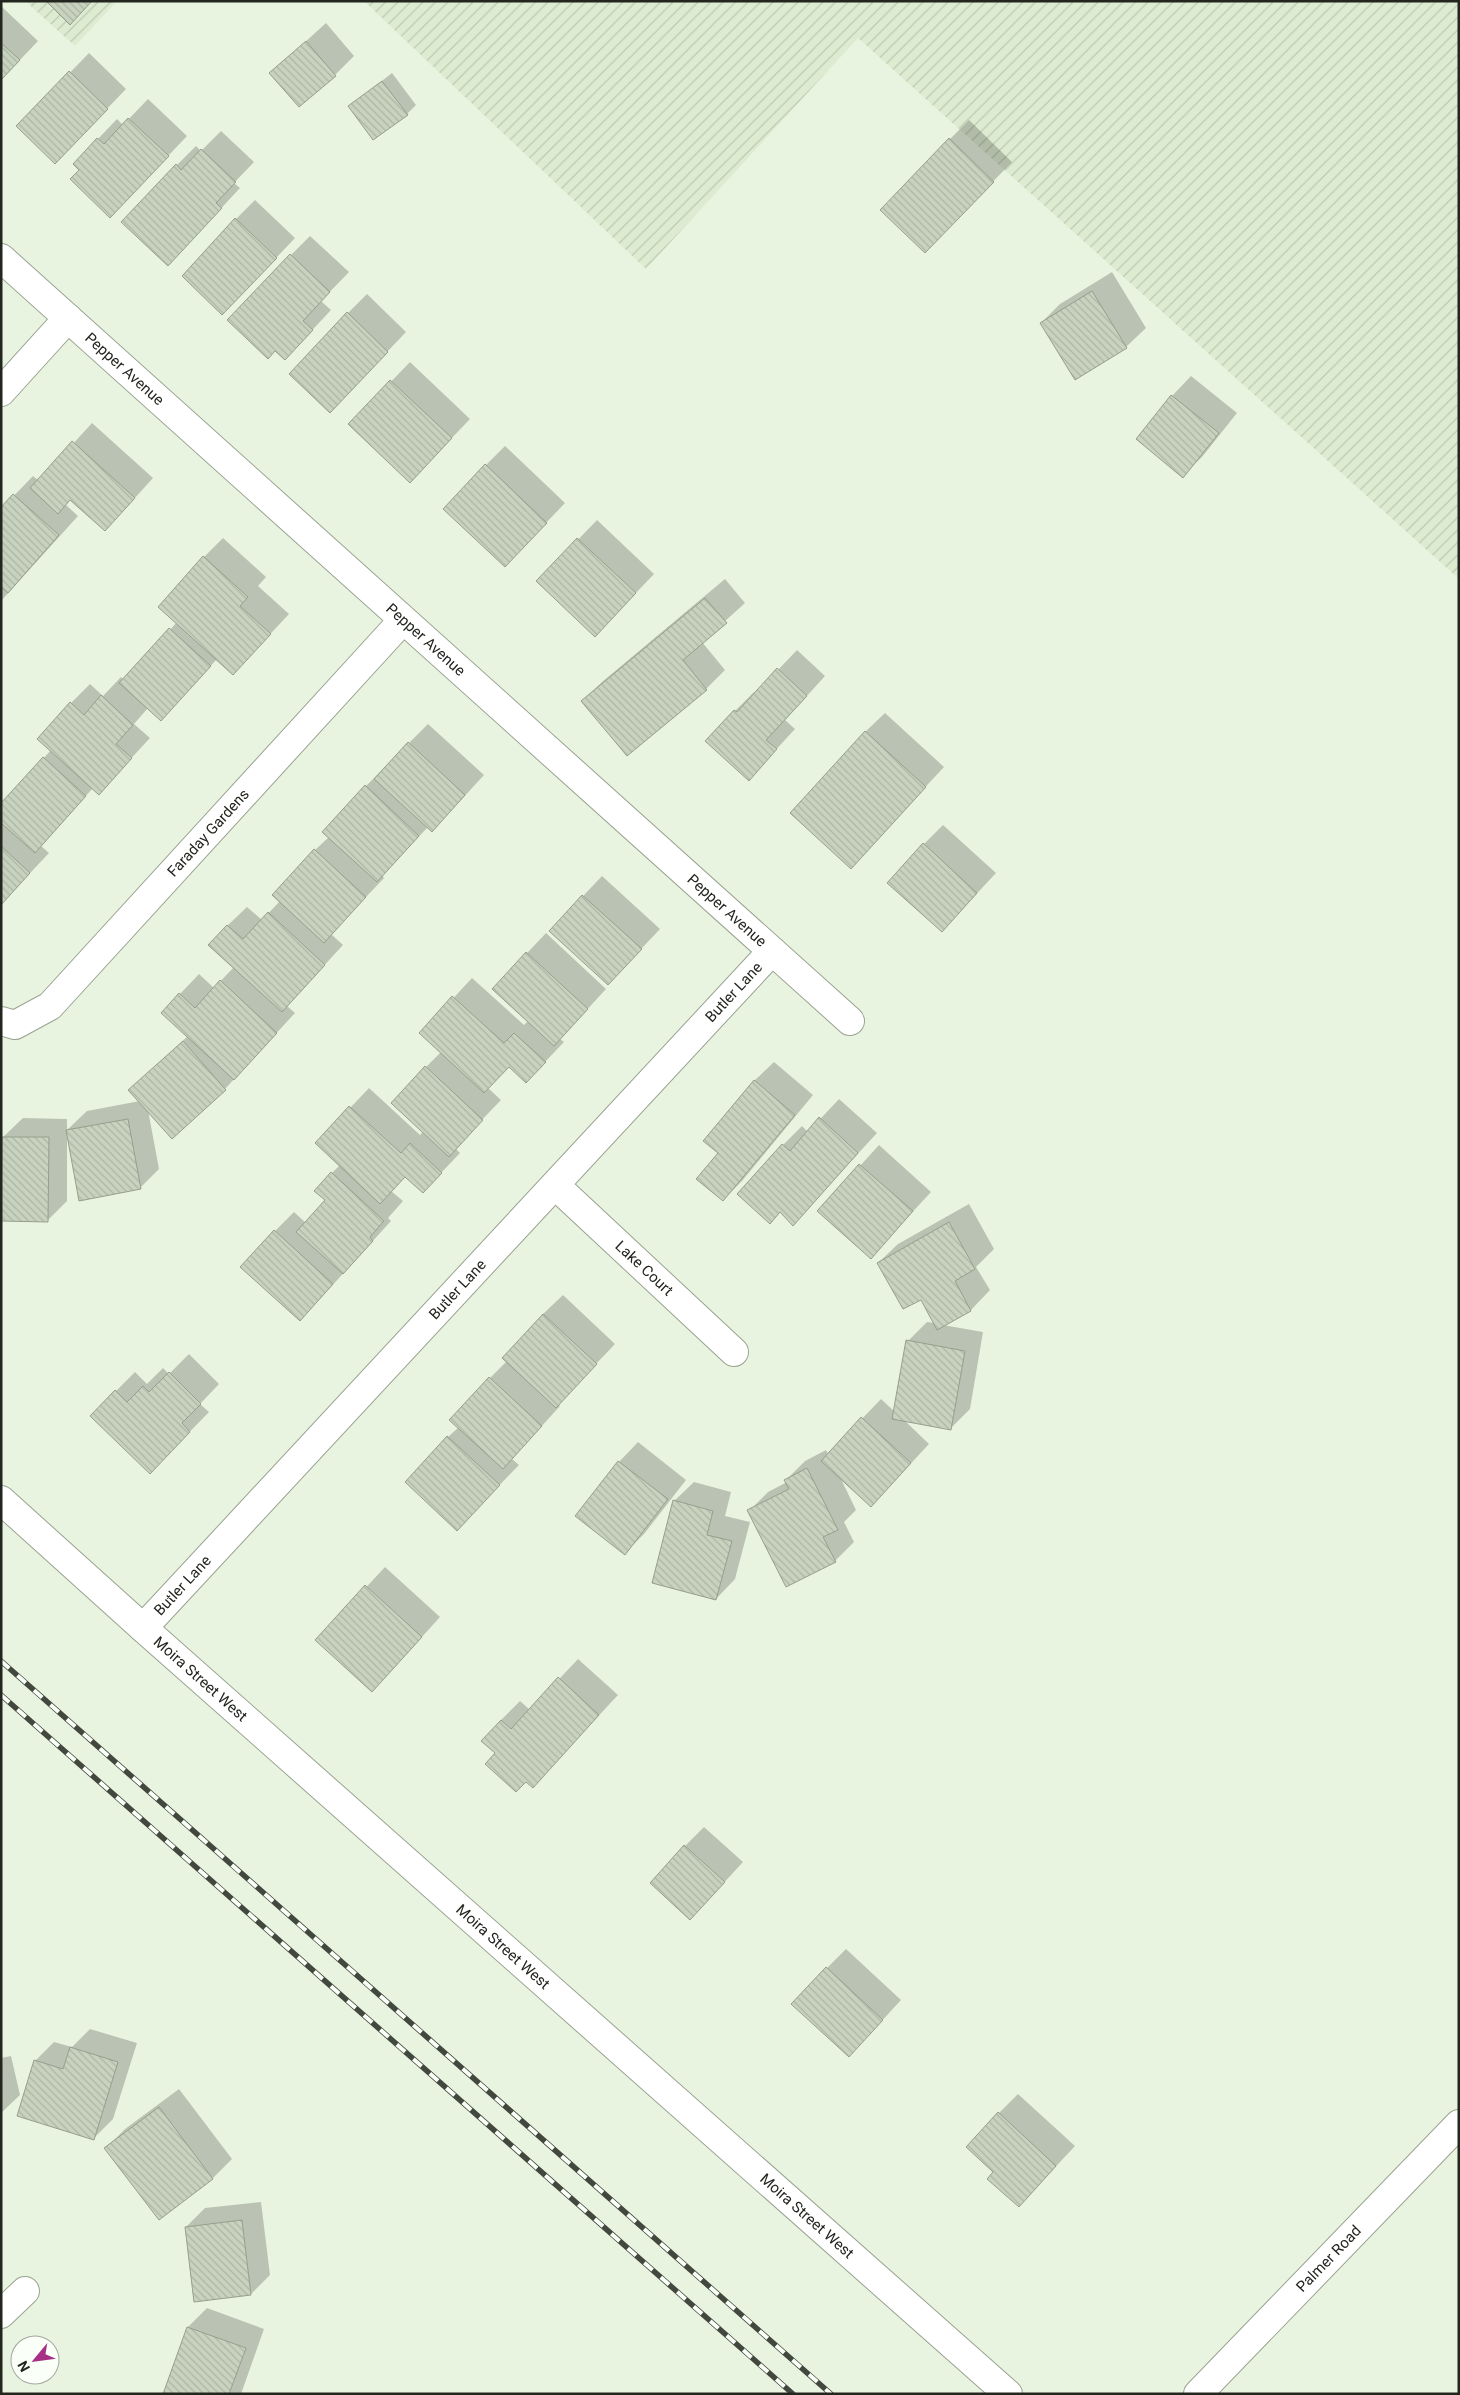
<svg xmlns="http://www.w3.org/2000/svg" width="1460" height="2395" font-family="Roboto,sans-serif">
<style>
.industrial{fill:url(#industrial-furrows)}
.shadow{fill:#0003}
.building{fill:url(#building-back-hatch);stroke:#959f8c}
.lines{fill:none;stroke-linecap:round;stroke-linejoin:round}
.street-casing{stroke:#99a391;stroke-width:30}
.secondary-casing{stroke:#99a391;stroke-width:30}
.street{stroke:#fff;stroke-width:28}
.secondary{stroke:#fff;stroke-width:28}
.rail-casing{stroke:#42483e;stroke-width:5.5}
.rail{stroke:#fafff7;stroke-width:4;stroke-dasharray:11;stroke-linecap:butt}
.labels{text-anchor:middle;dominant-baseline:central;stroke-width:5;stroke-linejoin:round;paint-order:stroke}
.street-label{font-size:15px;fill:#22261f;stroke:#fafff7}
</style>
<defs>
<pattern id="industrial-furrows" width="10" height="10" patternUnits="userSpaceOnUse" patternTransform="scale(1.25)"><rect width="10" height="10" fill="#ddecd1"/><path d="M-1 1l2-2M0 10L10 0M9 11l2-2" fill="none" stroke="#bdcab3"/></pattern>
<pattern id="building-back-hatch" width="6" height="6" patternUnits="userSpaceOnUse" patternTransform="scale(1.25)"><rect width="6" height="6" fill="#c8d3bf"/><path d="M-1 5l2 2M0 0l6 6M5-1l2 2" fill="none" stroke="#acb5a4"/></pattern>
</defs>
<rect width="100%" height="100%" fill="#e9f4e0"/>
<!-- industrial -->
<path class="industrial" d="M25 1H117L75 46Z
M364 1H1459V579L858 38 646 269Z"/>
<!-- shadow -->
<path class="shadow" d="M1 6 38 41 1 80Z
M326 23 354 56 335 75 271 73Z
M89 53 126 89 74 143 18 126Z
M392 73 416 105 407 114 350 106Z
M148 99 187 136 129 197 74 164 117 119 123 125Z
M969 120 1012 162 944 232 950 139Z
M221 131 254 162 234 183 240 188 187 245 177 165 196 146 201 151Z
M255 200 295 238 242 294 236 219Z
M310 236 349 272 321 301 331 310 304 339 291 255Z
M1112 272 1146 328 1126 347 1075 378 1041 323 1060 304Z
M367 294 406 332 349 392 348 313Z
M410 362 470 419 429 462 350 424Z
M1191 376 1237 413 1202 457 1182 476 1137 439 1172 396Z
M92 423 153 478 124 510 71 499 66 505 78 516 1 601V509L33 476 39 481Z
M505 446 565 503 524 546 486 465Z
M597 520 654 574 614 616 538 581Z
M223 538 266 577 258 586 289 614 233 674 217 659 161 720 148 708 134 724 150 738 99 793 93 788 41 846 49 853 1 904V805L51 750 71 703 90 684 103 696 121 677 124 680 177 622 204 557Z
M725 579 745 603 702 642 725 670 706 689 582 701 602 682Z
M797 650 825 676 785 720 795 729 749 779 735 711 754 692 756 693Z
M885 713 944 767 851 867 865 732Z
M428 724 484 775 451 811 428 827 382 875 384 878 331 934 343 945 287 1006 295 1013 225 1089 148 1110 159 1169 140 1188 67 1138V1201L48 1220H1V1156L4 1153 3 1137 23 1118 67 1119V1130L87 1111 140 1101 130 1090 188 1036 162 1013 199 974 214 988 234 967 227 926 247 907 262 920 280 901 315 850 329 837 366 786Z
M943 825 996 873 942 931 924 844Z
M602 876 660 929 627 964 551 930Z
M546 933 606 989 560 1039 564 1042 545 1062 509 1066 488 1088 501 1100 455 1148 460 1153 423 1192 406 1176 391 1191 403 1201 388 1218 391 1221 319 1300 275 1231 294 1212 306 1223 327 1200 332 1173 340 1165 317 1143 369 1088 420 1135 424 1131 426 1067 441 1052 421 1033 472 978 524 1025 528 1021 493 989Z
M774 1062 813 1095 742 1181 723 1200 720 1153 754 1081Z
M839 1099 877 1133 793 1224 781 1211 783 1145 802 1126 808 1132Z
M879 1145 931 1192 871 1257 819 1211Z
M969 1204 994 1249 976 1267 990 1290 971 1310 943 1325 983 1332 970 1409 951 1428 903 1419 929 1444 890 1486 840 1477 856 1510 844 1522 854 1542 835 1561 749 1511 768 1492 787 1482 786 1480 805 1461 826 1450 828 1454 881 1399 895 1412 908 1341 927 1322 935 1323 921 1298 878 1263 898 1244Z
M563 1295 615 1344 558 1404 560 1406 512 1459 519 1465 457 1529 448 1437 459 1427 490 1378 507 1361 543 1314Z
M189 1354 219 1384 200 1404 209 1412 169 1453 116 1391 135 1372 147 1384 163 1368 169 1374Z
M638 1442 686 1480 644 1534 625 1553 619 1462Z
M694 1482 731 1492 725 1516 750 1522 735 1579 716 1599 674 1501Z
M385 1567 440 1617 391 1671 317 1640Z
M578 1659 618 1695 533 1786 497 1753 501 1720 520 1701 530 1710Z
M704 1827 743 1862 709 1899 685 1846Z
M846 1949 901 2000 868 2036 827 1968Z
M90 2029 137 2043 113 2119 94 2138 35 2061 54 2042 72 2047Z
M11 2056 20 2095 1 2113V2058Z
M179 2089 232 2159 213 2178 159 2219 106 2148 125 2129Z
M1018 2094 1075 2146 1019 2206 995 2172 999 2113Z
M261 2202 270 2275 251 2294 186 2227 205 2208Z
M207 2308 264 2329 241 2394H164L188 2327Z"/>
<!-- building -->
<path class="building" d="M46 1H92L70 25Z
M306 41 336 76 299 107 269 73Z
M1 43 20 60 1 80Z
M69 71 108 109 55 164 16 126Z
M382 81 408 115 373 140 348 106Z
M128 118 169 156 110 218 70 179 79 170 73 164 97 138 104 144Z
M949 138 994 182 925 253 880 210Z
M201 149 236 182 216 203 222 208 168 266 121 222 176 164 181 170Z
M235 218 277 258 222 315 182 276Z
M290 254 330 292 303 321 313 330 285 360 275 351 268 359 227 320Z
M1092 291 1127 348 1075 380 1040 323Z
M347 312 388 352 330 413 289 374Z
M390 380 452 438 410 483 348 424Z
M1171 395 1219 433 1183 478 1136 439Z
M72 441 135 498 105 531 70 500 58 514 30 488Z
M485 464 547 523 505 567 443 509Z
M13 494 59 535 8 593 1 587V507Z
M577 538 636 593 595 637 536 581Z
M203 556 248 597 240 606 271 634 233 675 158 607Z
M705 598 727 623 683 660 707 690 627 756 581 701Z
M169 628 211 666 161 721 119 683Z
M777 668 807 696 766 740 777 749 749 781 705 741 734 710 737 712Z
M101 695 133 725 116 744 132 758 99 795 37 739 70 702 84 715Z
M865 731 926 787 851 869 790 813Z
M408 742 465 795 432 832 374 779Z
M43 757 86 796 35 853 1 823V803Z
M365 785 419 836 377 882 322 832Z
M923 843 977 893 942 932 887 883Z
M1 846 30 873 1 905Z
M314 849 366 897 324 943 272 895Z
M582 895 642 949 608 985 549 931Z
M268 912 325 965 282 1012 208 945 227 925 243 939Z
M526 952 588 1009 554 1046 492 989Z
M220 980 277 1033 234 1080 161 1013 179 993 195 1008Z
M452 996 504 1043 514 1033 546 1062 526 1083 509 1067 484 1093 419 1033Z
M183 1041 226 1090 172 1139 128 1090Z
M425 1066 483 1120 449 1157 391 1103Z
M754 1080 795 1115 723 1201 696 1179 718 1153 703 1141Z
M349 1106 401 1153 410 1143 442 1173 423 1193 405 1177 380 1204 315 1143Z
M819 1117 858 1153 793 1226 780 1212 770 1224 737 1194 782 1144 790 1151Z
M128 1119 141 1189 79 1201 66 1130Z
M2 1137H49L48 1222 1 1221Z
M859 1164 913 1211 871 1259 817 1211Z
M331 1172 384 1221 370 1237 373 1241 343 1274 296 1232 325 1200 314 1191Z
M949 1222 975 1269 955 1281 971 1311 937 1330 921 1300 903 1309 877 1263Z
M274 1230 333 1284 300 1321 240 1267Z
M543 1314 597 1364 556 1408 502 1358Z
M906 1340 965 1351 951 1430 892 1419Z
M169 1372 201 1404 182 1423 190 1432 150 1474 90 1416 115 1390 127 1402 143 1386 149 1392Z
M489 1377 542 1426 503 1469 449 1420Z
M861 1417 911 1463 871 1507 821 1461Z
M447 1436 500 1485 457 1531 405 1482Z
M618 1461 668 1499 625 1555 575 1516Z
M807 1468 838 1530 823 1537 836 1562 786 1587 747 1510 789 1489 784 1480Z
M673 1500 713 1511 707 1535 732 1541 716 1600 652 1583Z
M365 1585 422 1637 372 1692 315 1640Z
M558 1677 599 1715 533 1788 526 1782 516 1792 485 1764 495 1753 481 1741 501 1720 511 1729Z
M684 1845 725 1882 690 1920 650 1883Z
M826 1967 883 2020 849 2057 791 2004Z
M70 2047 118 2062 94 2140 17 2116 34 2060 63 2069Z
M159 2107 213 2179 159 2220 104 2148Z
M998 2112 1056 2166 1019 2207 987 2179 993 2172 966 2147Z
M242 2220 251 2295 194 2302 185 2227Z
M187 2327 246 2348 229 2394H163Z"/>
<g class="lines">
<!-- street casing -->
<g class="street-casing">
<g id="street">
<path id="s1" d="M1 258 850 1021"/>
<path d="M1 392 68 318"/>
<path id="s2" d="M1 1021 15 1025 50 1006 403 620"/>
<path id="s3" d="M555 1185 734 1352"/>
<path id="s4" d="M143 1628 772 951"/>
<path d="M1 2314 25 2291"/>
</g>
</g>
<!-- secondary casing -->
<g class="secondary-casing">
<g id="secondary">
<path id="s5" d="M1 1500 143 1628 1008 2394"/>
<path id="s6" d="M1198 2394 1459 2124"/>
</g>
</g>
<!-- street -->
<use href="#street" class="street"/>
<!-- secondary -->
<use href="#secondary" class="secondary"/>
<!-- rail casing -->
<g class="rail-casing">
<path id="rail" d="M1 1661 831 2394
M1 1695 793 2394"/>
</g>
<!-- rail -->
<use href="#rail" class="rail"/>
</g>
<g class="labels">
<!-- street labels -->
<g class="street-label">
<text stroke="none"><textPath href="#s1" startOffset="166">Pepper Avenue</textPath></text>
<text stroke="none"><textPath href="#s1" startOffset="571">Pepper Avenue</textPath></text>
<text stroke="none"><textPath href="#s2" startOffset="289">Faraday Gardens</textPath></text>
<text stroke="none"><textPath href="#s1" startOffset="976">Pepper Avenue</textPath></text>
<text stroke="none"><textPath href="#s4" startOffset="868">Butler Lane</textPath></text>
<text stroke="none"><textPath href="#s3" startOffset="122">Lake Court</textPath></text>
<text stroke="none"><textPath href="#s4" startOffset="462">Butler Lane</textPath></text>
<text stroke="none"><textPath href="#s4" startOffset="58">Butler Lane</textPath></text>
<text stroke="none"><textPath href="#s5" startOffset="268">Moira Street West</textPath></text>
<text stroke="none"><textPath href="#s5" startOffset="672">Moira Street West</textPath></text>
<text stroke="none"><textPath href="#s5" startOffset="1078">Moira Street West</textPath></text>
<text stroke="none"><textPath href="#s6" startOffset="188">Palmer Road</textPath></text>
</g>
</g>
<!-- border -->
<rect width="1460" height="2395" fill="none" stroke="#22261f" stroke-width="5"/>
<!-- north arrow -->
<g transform="translate(35 2360) rotate(241)"><circle r="24" fill="#fafff7" stroke="#a4a8a1"/>
<path d="M0-4L9 19L0 12L-9 19Z" fill="#a72f86"/>
<text y="-8" font-size="14" font-weight="bold" text-anchor="middle" fill="#22261f">N</text>
</g>
</svg>
